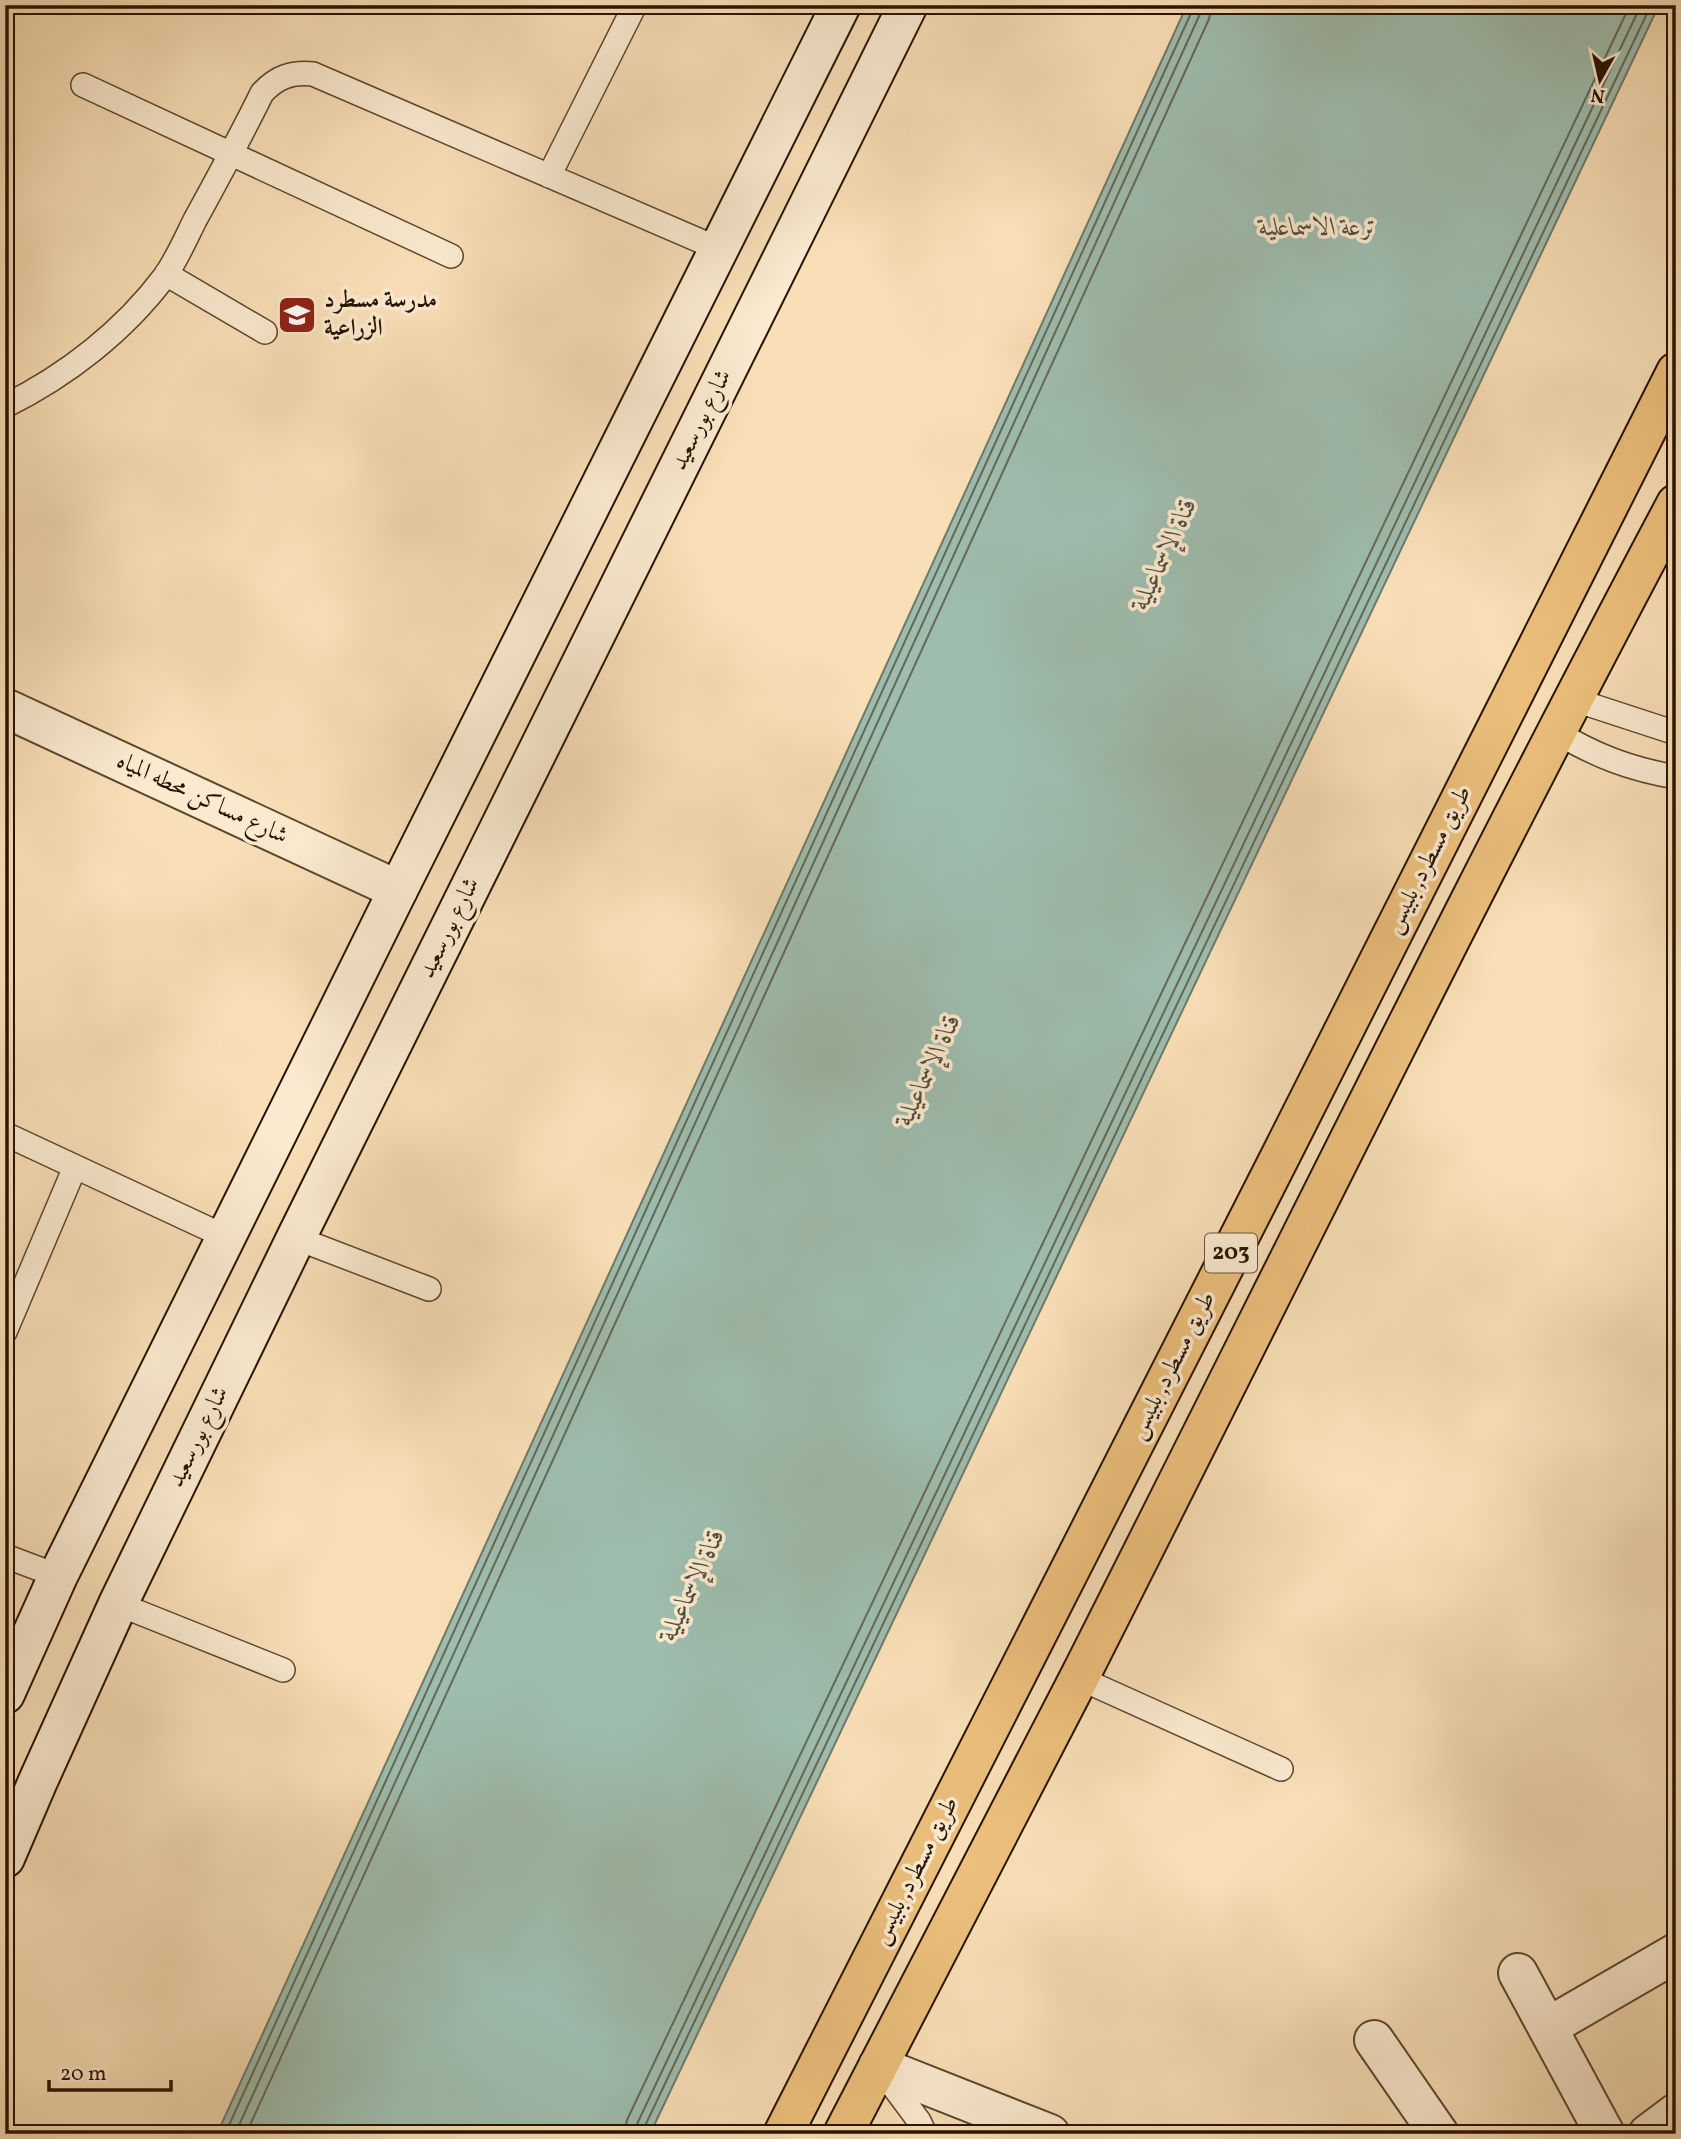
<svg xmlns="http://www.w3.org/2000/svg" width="1681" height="2139" font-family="Vollkorn,Amiri,serif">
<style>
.water{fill:#9ebdae;stroke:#6f7969;stroke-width:2}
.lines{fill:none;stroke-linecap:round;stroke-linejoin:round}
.shore{stroke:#636858;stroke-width:2}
.service-casing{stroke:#5c462e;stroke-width:26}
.minor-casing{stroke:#5c462e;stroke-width:42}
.secondary-casing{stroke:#281301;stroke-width:42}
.primary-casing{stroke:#281301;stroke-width:42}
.service{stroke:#fbead0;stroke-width:23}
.minor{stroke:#fbead0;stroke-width:38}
.secondary{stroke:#fbead0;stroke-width:38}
.primary{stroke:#ecc07c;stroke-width:38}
.labels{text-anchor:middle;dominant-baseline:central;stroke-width:7;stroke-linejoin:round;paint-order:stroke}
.shield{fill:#fbead0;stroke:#67543f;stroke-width:2}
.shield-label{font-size:23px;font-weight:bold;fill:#281301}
.poi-label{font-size:24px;font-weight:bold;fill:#281301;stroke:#fbead0;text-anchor:start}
.street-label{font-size:24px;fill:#281301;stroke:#fbead0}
.water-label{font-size:26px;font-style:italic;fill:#514e3e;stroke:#fbead0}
</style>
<rect width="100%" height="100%" fill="#f9dfb7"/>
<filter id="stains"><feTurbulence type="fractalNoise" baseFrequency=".00286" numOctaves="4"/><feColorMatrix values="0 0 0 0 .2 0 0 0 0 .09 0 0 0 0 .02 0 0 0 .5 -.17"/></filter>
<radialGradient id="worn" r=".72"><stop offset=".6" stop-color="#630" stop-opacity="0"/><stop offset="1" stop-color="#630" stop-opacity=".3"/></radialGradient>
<!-- water -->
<path class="water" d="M1187 5H1659L650 2134H217Z"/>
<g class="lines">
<!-- shore -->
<path class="shore" d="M225 2134 1192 11V5
M235 2134 1200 14 1201 5
M246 2134 1209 19 1212 5
M624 2134 627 2120 1630 5
M635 2134 637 2124 1641 5
M644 2134V2128L1651 5"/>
<!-- service casing -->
<g class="service-casing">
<path id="service" d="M83 85 451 256
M549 176 635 5
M166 274 265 332
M5 406C66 376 124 331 165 276 177 259 186 238 195 220 218 178 241 136 262 93 277 77 291 72 313 74L719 249
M1572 699 1676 733
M1556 732C1596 756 1630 769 1676 777
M5 1134 226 1237
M296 1238 429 1289
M5 1332 75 1167
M5 1556 58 1576
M118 1604 283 1670
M1079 1678 1281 1769
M881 2070 919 2121 925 2134"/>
</g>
<!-- minor casing -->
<g class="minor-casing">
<path id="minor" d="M5 708 398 890
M1518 1973 1605 2134
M1548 2027 1676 1953
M1374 2040 1439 2134
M878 2066 1050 2134
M1648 2134 1676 2113"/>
</g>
<!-- secondary casing -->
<g class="secondary-casing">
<path id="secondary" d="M5 1694 58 1576 398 890 841 5
M5 1858 38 1781 118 1604 296 1238 908 5"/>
</g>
<!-- primary casing -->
<g class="primary-casing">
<path id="primary" d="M783 2134 1283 1151 1676 372
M843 2134C922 1981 1002 1829 1080 1676 1278 1285 1470 891 1676 504"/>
</g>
<!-- service -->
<use href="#service" class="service"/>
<!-- minor -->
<use href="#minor" class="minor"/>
<!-- secondary -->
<use href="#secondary" class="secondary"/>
<!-- primary -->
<use href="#primary" class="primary"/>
</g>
<!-- icons -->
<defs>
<g id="school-square" transform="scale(2.0125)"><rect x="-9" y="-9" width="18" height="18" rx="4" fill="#8f2418" stroke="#fbead0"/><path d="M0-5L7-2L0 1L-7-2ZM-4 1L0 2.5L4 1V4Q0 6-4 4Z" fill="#fff"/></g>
</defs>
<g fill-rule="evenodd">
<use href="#school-square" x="297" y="315"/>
</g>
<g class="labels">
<!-- shield labels -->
<rect class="shield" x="1205" y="1233.5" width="52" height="39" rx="5"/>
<g class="shield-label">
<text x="1231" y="1253">203</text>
</g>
<!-- poi labels -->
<g class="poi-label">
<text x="324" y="301">مدرسة مسطرد<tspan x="324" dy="28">الزراعية</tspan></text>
</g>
<!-- street labels -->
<g class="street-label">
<text transform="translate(702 420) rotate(-64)">شارع بورسعيد</text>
<text transform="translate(202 799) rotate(25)">شارع مساكن محطه المياه</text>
<text transform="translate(1429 860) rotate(-63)">طريق مسطرد, بلبيس</text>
<text transform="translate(450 928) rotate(-64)">شارع بورسعيد</text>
<text transform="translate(1173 1366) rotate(-63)">طريق مسطرد, بلبيس</text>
<text transform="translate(199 1437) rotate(-64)">شارع بورسعيد</text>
<text transform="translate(916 1871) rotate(-63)">طريق مسطرد, بلبيس</text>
</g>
<!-- water labels -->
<g class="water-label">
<text x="1318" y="228">ترعة الاسماعلية</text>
<text transform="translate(1165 554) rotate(-65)">قناة الإسماعيلية</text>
<text transform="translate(929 1070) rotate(-65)">قناة الإسماعيلية</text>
<text transform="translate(693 1585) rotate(-65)">قناة الإسماعيلية</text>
</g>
</g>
<!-- margin -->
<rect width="1681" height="2139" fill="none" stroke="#f9dfb7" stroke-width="28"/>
<rect x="7" y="7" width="1667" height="2125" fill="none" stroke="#281301" stroke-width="3.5"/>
<rect x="14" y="14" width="1653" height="2111" fill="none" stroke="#281301" stroke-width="2"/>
<!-- north arrow -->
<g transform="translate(1600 80) rotate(188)" stroke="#fbead0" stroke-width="5" paint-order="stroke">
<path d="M0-5L12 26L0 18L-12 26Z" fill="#281301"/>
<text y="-10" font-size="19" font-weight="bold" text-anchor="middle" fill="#281301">N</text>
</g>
<!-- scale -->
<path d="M49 2080v10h122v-10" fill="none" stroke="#281301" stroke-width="3.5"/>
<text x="60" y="2080" font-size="21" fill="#281301" stroke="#fbead0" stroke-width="5" paint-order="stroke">20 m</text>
<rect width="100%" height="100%" filter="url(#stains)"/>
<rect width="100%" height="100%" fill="url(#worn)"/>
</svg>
